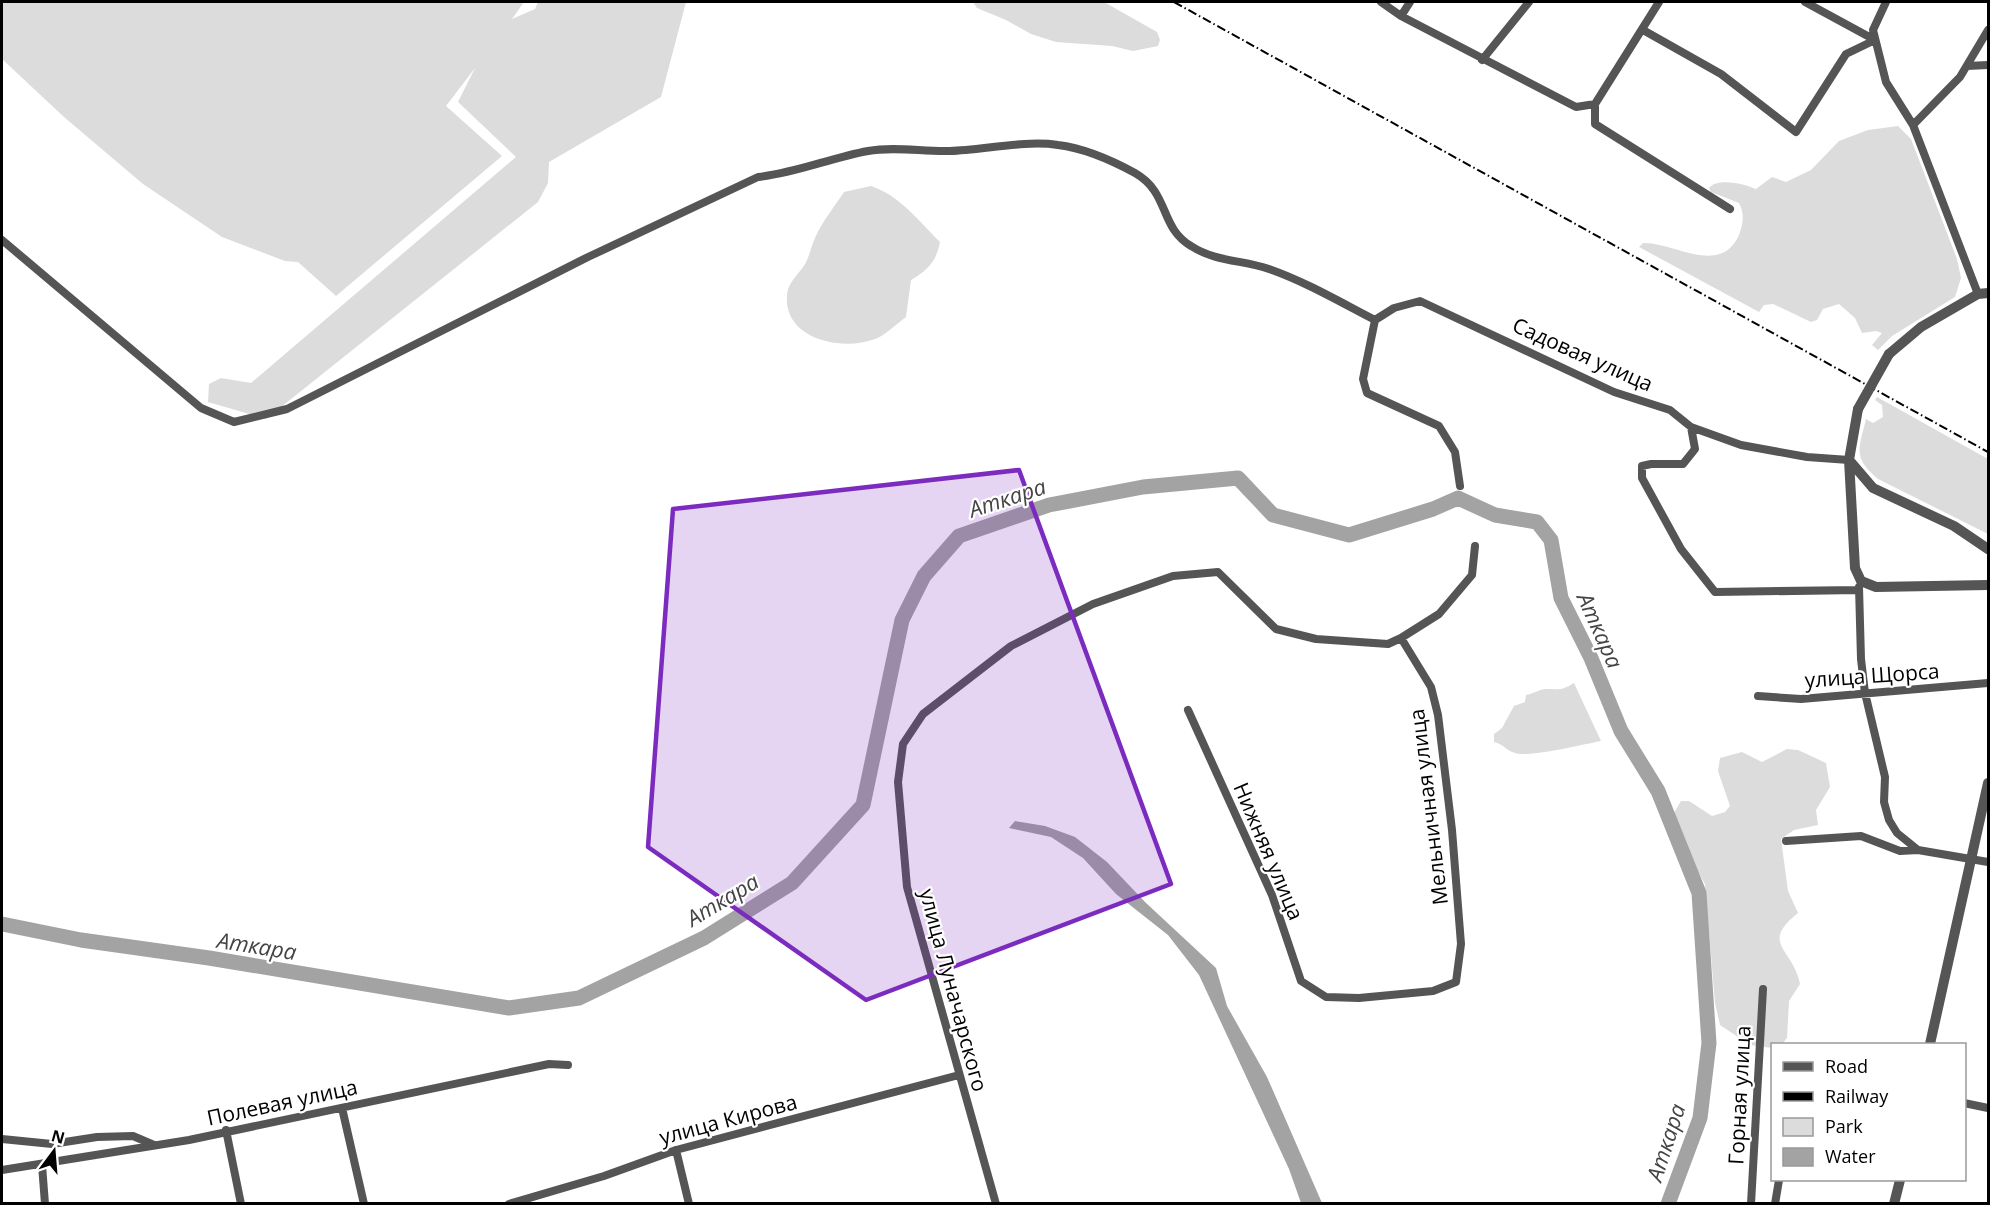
<svg xmlns="http://www.w3.org/2000/svg" width="1990" height="1205" font-family="'Open Sans',sans-serif">
<style>
.green{fill:#dcdcdc}
.water{fill:#a3a3a3}
.lines{fill:none;stroke-linecap:round;stroke-linejoin:round}
.river{stroke:#a3a3a3;stroke-width:15}
.minor{stroke:#555;stroke-width:8}
.tertiary{stroke:#555;stroke-width:10}
.rail{stroke:#000;stroke-width:2;stroke-dasharray:9 3 1.5 3;stroke-linecap:butt}
.tertiary-bridge{stroke:#555;stroke-width:10}
.marked{fill:#7b2cbf;fill-opacity:0.2;stroke:#7b2cbf;stroke-width:4.5;stroke-linejoin:round}
.labels{text-anchor:middle;dominant-baseline:central;stroke-width:4.5;stroke-linejoin:round;paint-order:stroke}
.street-label{font-size:21px;fill:#000;stroke:#fff}
.water-label{font-size:22px;font-style:italic;fill:#444;stroke:#fff}
</style>
<rect width="100%" height="100%" fill="#fff"/>
<!-- green -->
<path class="green" d="M2 2H524L512 19 535 9 538 2H686L661 97 549 162 548 183 538 202 266 419 208 402 209 384 221 378 251 383 516 157 458 102 475 68 446 106 502 156 336 296 298 262 285 261 222 237 143 184 64 117 2 59Z
M973 2H1104L1157 32 1160 40 1158 46 1133 51 1112 46 1056 42 1031 34 1006 20 977 8Z
M1898 126 1911 139 1957 259 1961 278 1955 297 1892 336 1878 350 1872 345 1882 333 1876 331 1862 333 1855 318 1839 304 1823 309 1817 320 1811 322 1773 304 1764 305 1759 312 1639 247 1643 243C1674 242 1720 277 1739 235 1743 224 1745 214 1739 203L1711 192 1709 188C1718 177 1745 184 1756 189L1772 177 1786 182 1811 170 1839 141 1868 130Z
M871 186C899 195 919 221 940 242 936 262 928 270 911 280L906 317C896 324 884 337 872 340 839 351 783 338 787 295 788 282 799 274 805 264 810 255 811 247 815 238 822 222 834 207 844 192Z
M1877 397 1988 459V534L1878 479C1852 457 1859 449 1866 419L1873 423 1883 417 1882 405 1875 400Z
M1574 683 1601 741C1585 744 1528 758 1515 753 1507 751 1503 744 1494 742V734L1502 728 1514 706 1525 702 1526 695C1532 694 1540 689 1546 689 1560 689 1561 691 1574 683Z
M1787 749 1798 750 1826 763 1830 787 1816 810 1818 825 1794 830 1781 839 1788 891 1798 913C1759 944 1793 948 1800 984L1789 1001 1787 1038 1782 1044H1772V1048L1750 1045 1720 1025 1715 1003 1705 884 1679 838 1674 813 1681 801H1689L1712 816 1725 812 1730 806 1718 771 1720 758 1742 752 1762 762Z"/>
<!-- water -->
<path class="water" d="M1015 821 1045 826 1075 837 1107 862 1145 902 1216 968 1227 1006 1267 1077 1322 1203H1301L1289 1169 1199 975 1168 935 1116 894 1083 858 1051 837 1009 828Z"/>
<g class="lines">
<!-- river -->
<path class="river" d="M2 924 81 940 209 958 509 1008 579 998 704 938 792 883 863 805 902 620 924 576 959 536 1049 505 1143 487 1238 478 1273 515 1349 535 1433 509 1458 498 1495 515 1537 522 1551 540 1561 598 1591 658 1621 731 1658 791 1699 893 1709 1043 1700 1118 1668 1204"/>
<!-- minor -->
<path class="minor" d="M1381 2 1401 16 1576 107 1595 104V124L1730 209
M1805 2 1875 40
M1886 2 1873 30 1886 82 1913 125 1978 294
M1401 16 1410 2
M1643 30 1721 74 1796 132 1846 54 1875 40
M1482 60 1529 2
M1967 66 1988 65
M1595 104 1659 2
M1913 125 1960 77 1988 30
M2 240 201 408 234 422 287 409 588 257 758 177C796 173 830 158 868 151 895 146 923 152 950 151 983 150 1025 140 1058 145 1083 148 1113 161 1135 173 1170 193 1159 227 1191 246 1216 262 1243 260 1269 269 1306 282 1340 302 1375 320
M1375 320 1394 308 1420 301 1614 392 1670 410 1691 427 1741 445 1807 457 1849 460
M1375 320 1363 379 1367 393 1439 426 1455 452 1460 486
M1691 427 1695 449 1683 464H1651L1642 466V478L1681 549 1715 592 1859 590
M1859 587 1861 659 1865 693 1885 777 1884 802 1889 820 1897 833 1918 850
M1758 696 1801 699 1988 683
M1188 710 1272 895 1301 981 1326 997 1359 998 1433 991 1456 982 1461 944 1452 830 1438 715 1431 687 1401 638
M1786 841 1861 836 1900 851 1918 850 1988 862
M1964 1103 1988 1108
M342 1108 364 1204
M226 1130 241 1204
M2 1139 52 1144 97 1137 133 1136 154 1145
M676 1150 689 1204
M42 1165 45 1204
M2 1170 189 1140 549 1064 568 1065
M509 1204 604 1176 676 1150 959 1075
M996 1204 907 887 898 782 903 744 923 714 1011 646 1093 604 1173 576 1218 572 1276 629 1316 639 1388 644 1401 638 1439 614 1472 575 1475 546
M1751 1204 1763 989
M1775 1204 1779 1180"/>
<!-- tertiary -->
<path class="tertiary" d="M1889 354 1921 327 1978 294 1988 293
M1858 409 1849 460 1855 568 1861 581 1876 587 1988 585
M1849 460 1873 488 1954 526 1988 549
M1930 1044 1988 783
M1894 1204 1900 1180"/>
<!-- rail -->
<path class="rail" d="M1174 2 1988 452"/>
<!-- tertiary-bridge -->
<path class="tertiary-bridge" d="M1858 409 1889 354"/>
</g>
<!-- marked area -->
<path class="marked" d="M1019 470 1171 884 866 1000 648 847 673 509Z"/>
<g class="labels">
<!-- street labels -->
<g class="street-label">
<text transform="translate(1583 354) rotate(24)">Садовая улица</text>
<text transform="translate(1872 675) rotate(-4)">улица Щорса</text>
<text transform="translate(1428 807) rotate(-97)">Мельничная улица</text>
<text transform="translate(1269 851) rotate(67)">Нижняя улица</text>
<text transform="translate(954 990) rotate(75)">улица Луначарского</text>
<text transform="translate(1739 1095) rotate(-87)">Горная улица</text>
<text transform="translate(282 1102) rotate(-12)">Полевая улица</text>
<text transform="translate(728 1119) rotate(-15)">улица Кирова</text>
</g>
<!-- water labels -->
<g class="water-label">
<text transform="translate(1007 497) rotate(-18)">Аткара</text>
<text transform="translate(1601 630) rotate(66)">Аткара</text>
<text transform="translate(722 899) rotate(-31)">Аткара</text>
<text transform="translate(257 945) rotate(9)">Аткара</text>
<text transform="translate(1665 1142) rotate(-72)">Аткара</text>
</g>
</g>
<!-- border -->
<rect width="1990" height="1205" fill="none" stroke="#000000" stroke-width="6"/>
<!-- legend -->
<rect x="1771" y="1043" width="195" height="138" fill="#ffffff" stroke="#999999" stroke-width="1.5"/>
<rect x="1783" y="1062" width="30" height="9" fill="#555555" stroke="#999999" stroke-width="1.5"/>
<text x="1825" y="1073" font-size="18" fill="#000000">Road</text>
<rect x="1783" y="1092" width="30" height="9" fill="#000000" stroke="#999999" stroke-width="1.5"/>
<text x="1825" y="1103" font-size="18" fill="#000000">Railway</text>
<rect x="1783" y="1118" width="30" height="18" fill="#dcdcdc" stroke="#999999" stroke-width="1.5"/>
<text x="1825" y="1133" font-size="18" fill="#000000">Park</text>
<rect x="1783" y="1148" width="30" height="18" fill="#a3a3a3" stroke="#999999" stroke-width="1.5"/>
<text x="1825" y="1163" font-size="18" fill="#000000">Water</text>
<!-- north arrow -->
<g transform="translate(54 1151) rotate(16)" stroke="#ffffff" stroke-width="4.5" paint-order="stroke">
<path d="M0-4.5L10 22L0 15L-10 22Z" fill="#000000"/>
<text y="-9" font-size="16" font-weight="bold" text-anchor="middle" fill="#000000">N</text>
</g>
</svg>
